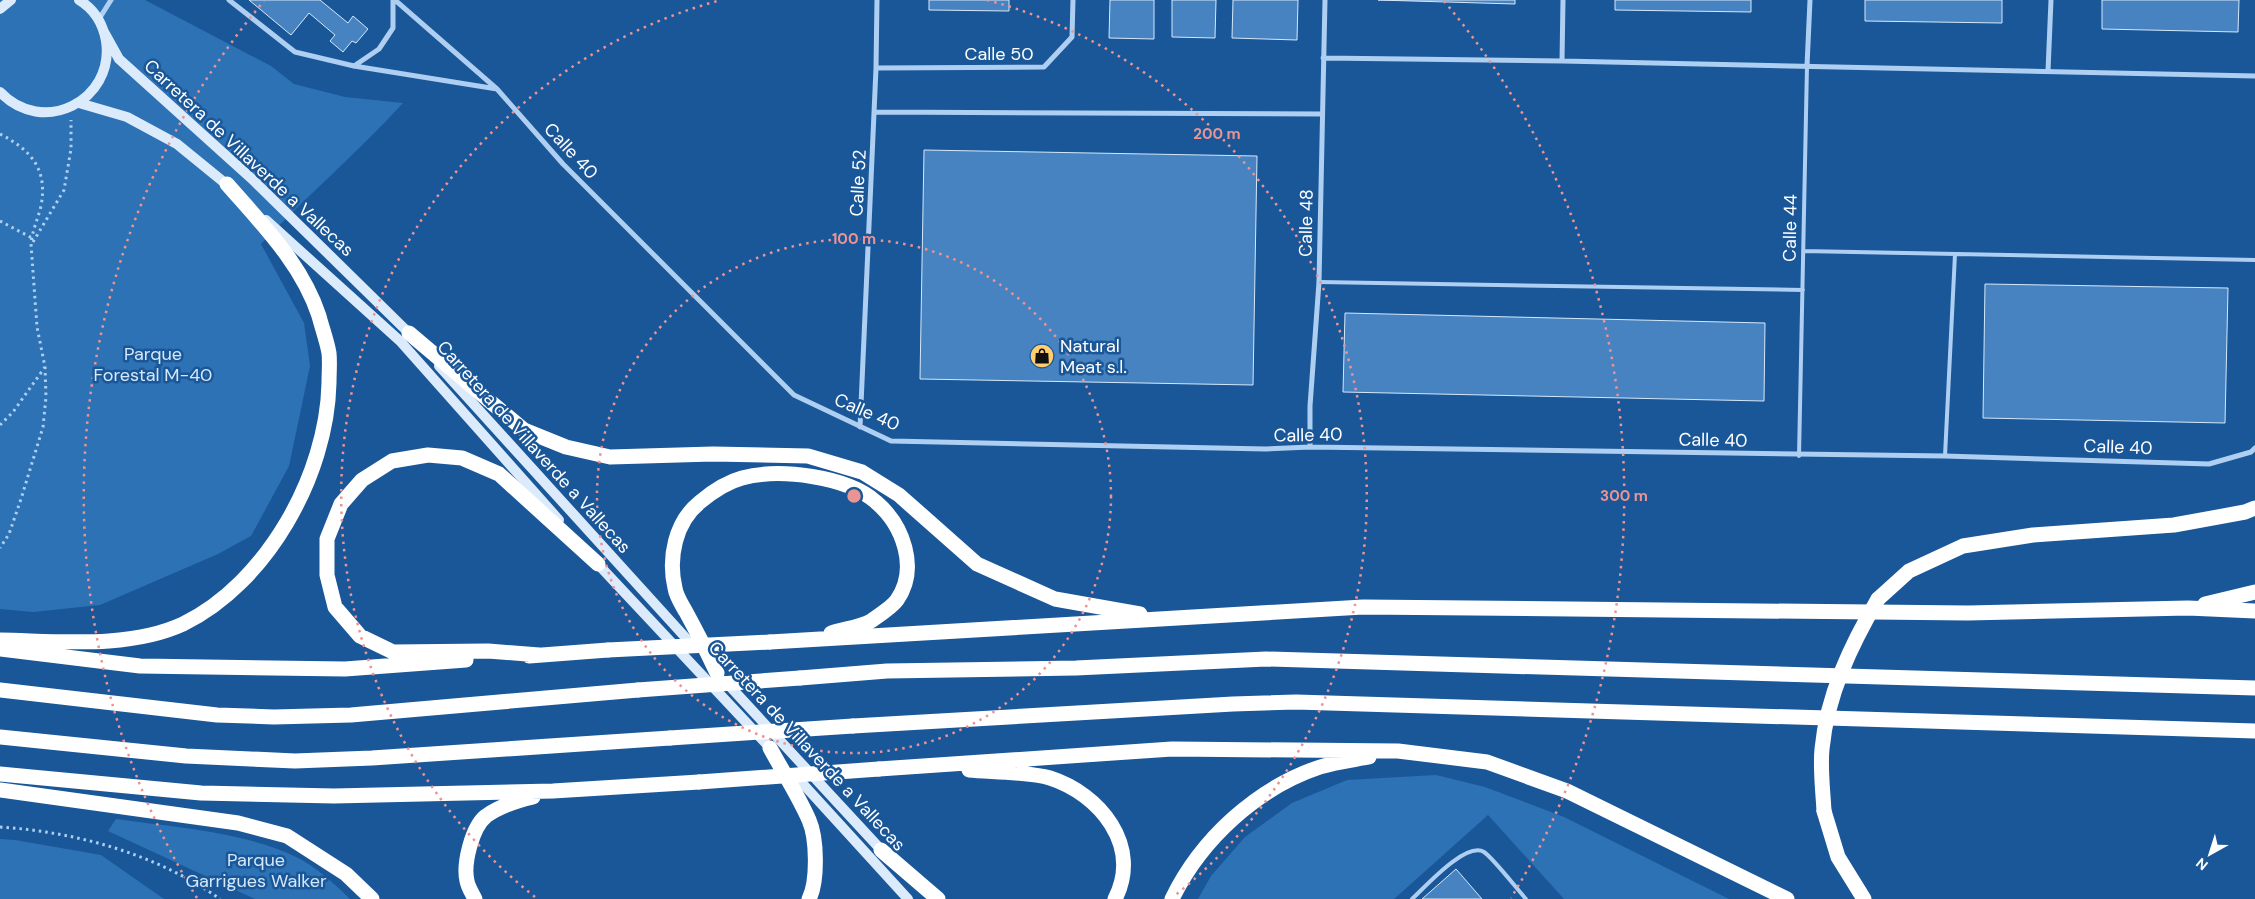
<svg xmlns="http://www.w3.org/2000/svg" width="2255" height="899" font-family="'DM Sans',sans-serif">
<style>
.green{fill:#2d72b5}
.building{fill:#4783c0;stroke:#d5e8fb}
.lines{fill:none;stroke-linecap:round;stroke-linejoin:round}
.path{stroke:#aecff1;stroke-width:3;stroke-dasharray:2.5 4;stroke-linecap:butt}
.lane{stroke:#aecff1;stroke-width:4}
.street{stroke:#aecff1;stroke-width:5}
.secondary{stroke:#dcebfb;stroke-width:10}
.highway{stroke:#fff;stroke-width:15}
.highway-bridge{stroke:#fff;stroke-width:15}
.ring{fill:none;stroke:#ea9494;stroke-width:2.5;stroke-dasharray:2.5 5}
.labels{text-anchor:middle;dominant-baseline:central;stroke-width:5;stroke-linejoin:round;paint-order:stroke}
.street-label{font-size:18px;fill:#fff;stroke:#1a5798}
.poi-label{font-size:18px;fill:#fff;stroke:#1a5798;text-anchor:start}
.park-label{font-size:18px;fill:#d5e8fb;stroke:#1a5798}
.centre{fill:#ea9494;stroke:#1a5798;stroke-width:2.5}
.ring-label{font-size:15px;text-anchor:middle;font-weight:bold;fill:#ea9494;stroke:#1a5798;stroke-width:5;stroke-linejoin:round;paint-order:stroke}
</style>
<rect width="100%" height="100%" fill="#1a5798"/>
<!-- green -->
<path class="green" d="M0 0H145L271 66 294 84 345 97 403 103C358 152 307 196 261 244L304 323 310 366 289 466 251 536 218 554 100 605 33 612 0 609Z
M1436 775 1485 787 1564 817 1729 899H1564L1488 815 1394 899H1198L1211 876 1245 837 1292 803 1347 780Z
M116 819C172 827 246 832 296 857 314 865 336 885 350 899H255L108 831Z
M0 839 15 840 101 855 164 899H0Z"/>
<!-- building -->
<path class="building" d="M249 0H320L348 23 353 16 368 29 356 43 352 41 343 52 330 41 335 35 309 13 291 35Z
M929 0H1009V11L929 10Z
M1110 0H1154V39L1109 38Z
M1172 0H1216L1215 38 1172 37Z
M1233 0H1298L1297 40 1232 38Z
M1378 0H1515V4Z
M1615 0H1751V12L1615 10Z
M1865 0H2002V23L1865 21Z
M2102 0H2239L2238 32 2102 29Z
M924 150 1257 156 1253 385 920 379Z
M1985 284 2228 288 2225 423 1983 418Z
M1345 313 1765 323 1764 401 1343 392Z
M1456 869 1482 899H1422Z"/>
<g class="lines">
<!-- path -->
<path class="path" d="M0 134C31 150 48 169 41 206 38 219 32 231 31 244L37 327 45 367 46 397 43 427 21 499 9 534 0 548
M0 221 32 238
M33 242 64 190 71 149V120
M0 425 13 412 45 367
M0 827C77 832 156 854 220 899"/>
<!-- lane -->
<path class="lane" d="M1803 251 2255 260
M1319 282 1803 290
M1799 456 1807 66
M1945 456 1955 254
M1412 899C1425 887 1466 841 1484 852 1493 858 1517 889 1526 899"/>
<!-- street -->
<path class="street" d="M229 0 295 52 354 66 497 89
M395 0 497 89 563 164 794 395 891 441 1265 449 1310 447 1945 456 2209 464 2251 452 2255 448
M99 19 111 0
M1323 58 1562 61 2255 76
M1562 61 1563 0
M354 66 379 49 393 28V0
M1807 66 1810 0
M876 68 1044 67 1072 37 1073 0
M2048 71 2051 0
M875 112 1322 114
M860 427 876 68 877 0
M1310 447V406L1319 282 1325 0"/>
<!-- secondary -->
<path class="secondary" d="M0 9 11 0
M104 32 119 59 252 179 413 337
M0 92C42 137 115 101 106 41 103 24 94 9 79 0
M79 103 127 117 177 144 231 188
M266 220 400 341 559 520
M439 366 695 648
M595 561 773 751
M725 681 885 854
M793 773 908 899"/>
<!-- highway -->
<path class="highway" d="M409 333 524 430 566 447 610 457 713 454 808 456 862 472 899 495 977 564 1055 599 1140 614
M1878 599 1909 571 1963 546 2033 535 2174 525 2245 512 2255 508
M2205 604 2255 592
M0 640C58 641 129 649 183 624 267 583 327 475 329 383 329 373 330 362 329 353 327 341 322 328 319 316 302 264 262 224 227 184
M770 642 1363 607 1968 613 2188 608 2255 611
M0 649 140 666 345 669 466 660
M539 655 488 651 393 652 360 636 335 607 327 575V539L341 504 362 480 392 461 428 455 462 458 499 474 598 564
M529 656 608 650
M717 673C707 652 697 632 686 612 682 605 676 596 675 588 668 558 675 522 700 502 712 492 727 482 742 478 779 468 847 476 876 502 903 525 919 568 897 600 892 607 878 616 871 621 860 627 843 629 831 633
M800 678 887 671 1076 668 1266 659 2255 688
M0 690 217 715 274 717 351 715 638 690
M853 726 1233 704 1296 702 2255 731
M0 737 186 756 295 761 372 758 670 738
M770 748C783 772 798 795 809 820 817 838 818 881 809 899
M879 769 1172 749 1398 751 1487 762 1567 791 1787 899
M969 770C991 772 1030 772 1050 778 1100 794 1142 846 1115 899
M0 774 201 793 334 796 553 791 699 782
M0 790 238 823 287 836 346 874 372 899
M1824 811 1838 857 1864 899
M881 850 938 899
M475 899C472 893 468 887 467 881 463 864 472 827 486 816 500 806 516 801 533 797
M1172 899C1201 839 1257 788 1320 767 1336 762 1353 760 1369 757"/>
<!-- highway-bridge -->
<path class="highway-bridge" d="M608 650 770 642
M638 690 800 678
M670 738 853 726
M699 782 879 769
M1824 811C1823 791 1820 769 1822 749 1827 695 1851 645 1878 599"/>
</g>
<!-- distance rings -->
<g class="ring">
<circle cx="854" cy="496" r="257"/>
<path d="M535 897A513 513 0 0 1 721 0M987 0A513 513 0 0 1 1173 897"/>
<path d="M197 898A770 770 0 0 1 264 1M1444 1A770 770 0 0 1 1511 898"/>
</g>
<!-- icons -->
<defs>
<g id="shop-disc" transform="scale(1.25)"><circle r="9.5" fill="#ffce6e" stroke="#1a5798"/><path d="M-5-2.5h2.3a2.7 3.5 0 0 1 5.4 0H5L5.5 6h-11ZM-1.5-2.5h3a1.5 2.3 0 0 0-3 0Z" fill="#111"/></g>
</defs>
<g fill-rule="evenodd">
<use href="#shop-disc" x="1042" y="356"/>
</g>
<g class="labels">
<!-- street labels -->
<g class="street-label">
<text x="999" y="54">Calle 50</text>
<text transform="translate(571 151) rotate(47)">Calle 40</text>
<text transform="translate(249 158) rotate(43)">Carretera de Villaverde a Vallecas</text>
<text transform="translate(858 183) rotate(-87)">Calle 52</text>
<text transform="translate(1306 223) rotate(-89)">Calle 48</text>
<text transform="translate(1790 228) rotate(-89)">Calle 44</text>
<text transform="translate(867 412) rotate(23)">Calle 40</text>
<text transform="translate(1308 435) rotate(-1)">Calle 40</text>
<text transform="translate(1713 440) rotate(1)">Calle 40</text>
<text transform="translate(534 447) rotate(48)">Carretera de Villaverde a Vallecas</text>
<text transform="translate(2118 447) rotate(2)">Calle 40</text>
<text transform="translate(807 746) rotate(47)">Carretera de Villaverde a Vallecas</text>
</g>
<!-- poi labels -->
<g class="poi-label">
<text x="1060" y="346">Natural<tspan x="1060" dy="21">Meat s.l.</tspan></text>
</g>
<!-- park labels -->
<g class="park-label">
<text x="153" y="354">Parque<tspan x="153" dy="21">Forestal M-40</tspan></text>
<text x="256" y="860">Parque<tspan x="256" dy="21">Garrigues Walker</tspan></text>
</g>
</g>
<circle cx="854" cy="496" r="8" class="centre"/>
<g class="ring-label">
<text x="1217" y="139">200 m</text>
<text x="854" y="244">100 m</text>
<text x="1624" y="501">300 m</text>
</g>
<!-- north arrow -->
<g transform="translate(2210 854) rotate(219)" stroke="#1a5798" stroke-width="4" paint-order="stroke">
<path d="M0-4L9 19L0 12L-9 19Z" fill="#ffffff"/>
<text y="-8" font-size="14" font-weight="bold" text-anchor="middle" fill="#ffffff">N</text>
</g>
</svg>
